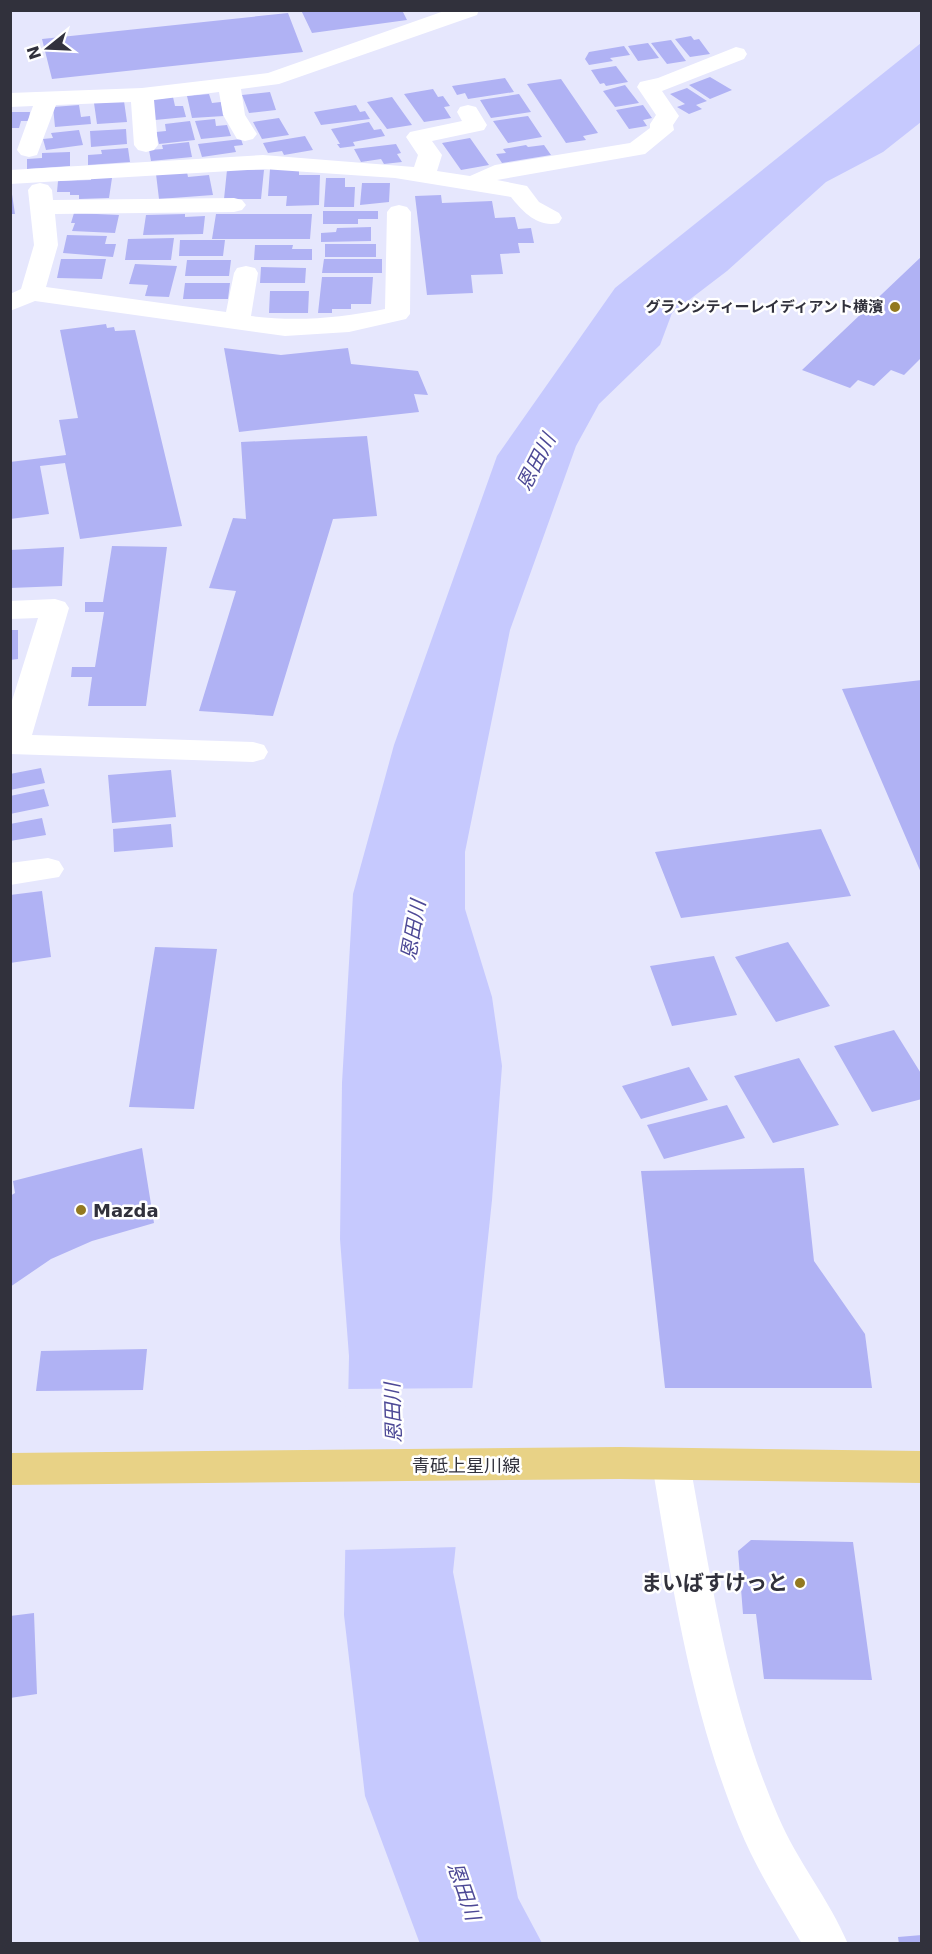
<svg xmlns="http://www.w3.org/2000/svg" width="932" height="1954" font-family="'DejaVu Sans','Noto Sans JP',sans-serif">
<style>
.water{fill:#c6c9fe}
.pier{fill:#e6e7fd}
.building{fill:#b0b2f4}
.lines{fill:none;stroke-linecap:round;stroke-linejoin:round}
.minor{fill:#fff;fill-rule:evenodd}
.major{fill:#e8d286;fill-rule:evenodd}
.poi-dot{fill:#937920;stroke:#fff;stroke-width:2}
.labels{text-anchor:middle;dominant-baseline:central;stroke-width:5;stroke-linejoin:round;paint-order:stroke}
.far-poi-label{font-size:15px;font-weight:bold;fill:#31313c;stroke:#fff;text-anchor:end}
.poi-label{font-size:18px;font-weight:bold;fill:#31313c;stroke:#fff;text-anchor:start}
.street-label{font-size:18px;fill:#31313c;stroke:#fff}
.water-label{font-size:20px;font-style:italic;fill:#4d4996;stroke:#fff}
.near-poi-label{font-size:21px;font-weight:bold;fill:#31313c;stroke:#fff;text-anchor:end}
</style>
<rect width="100%" height="100%" fill="#e6e7fd"/>
<!-- water -->
<path class="water" d="M921 43V122L883 152 826 182 727 271 672 313 660 345 599 404 576 446 510 630 465 852V909L492 997 502 1066 492 1200 453 1572 518 1898 542 1943 420 1944 365 1796 344 1615 349 1356 340 1239 342 1083 353 894 394 745 497 456 615 288Z"/>
<!-- pier -->
<path class="pier" d="M476 1388 459 1547 342 1550 346 1389Z"/>
<!-- building -->
<path class="building" d="M301 10H402L407 20 312 33Z
M288 13 303 52 52 79 42 39Z
M691 36 694 40 699 39 710 54 690 57 675 39Z
M671 40 686 61 667 64 651 43Z
M648 43 659 58 638 61 628 46Z
M624 46 630 55 610 58 613 61 589 65 585 59 589 52Z
M616 66 628 82 606 86 604 83 600 84 591 70Z
M710 77 732 90 710 99 689 85Z
M505 78 514 92 468 99 465 93 457 95 452 86Z
M561 79 598 133 583 136 586 140 566 143 527 84Z
M625 85 639 103 615 107 603 91Z
M687 88 707 101 696 105 702 109 689 114 677 107 685 104 670 94Z
M433 89 438 97 443 96 450 106 444 107 451 118 424 122 404 94Z
M270 92 276 110 249 113 242 95Z
M209 94 212 103 221 102 224 116 192 118 187 96Z
M519 94 531 112 491 118 480 100Z
M173 97 175 106H183L186 117 155 120 150 100Z
M392 97 412 125 387 129 367 102Z
M124 101 127 122 97 124 94 103Z
M79 105 81 117 90 116 91 124 55 127 53 107Z
M356 105 360 112 365 111 370 119 321 125 314 112Z
M643 105 652 118 643 120 647 126 629 129 616 110Z
M10 112H30L29 121H21L19 128H10Z
M528 116 542 137 508 143 493 121Z
M279 118 289 135 262 139 253 122Z
M215 119 216 126 227 125 231 136 201 139 195 121Z
M190 121 195 140 159 144 156 132 166 131 165 124Z
M369 122 374 130 381 129 385 136 353 142 355 146 340 148 337 144H340L331 129Z
M126 129 127 144 91 147 90 131Z
M79 130 83 145 46 150 43 139 53 138 51 133Z
M305 136 313 150 284 155 282 151 268 153 263 143Z
M470 138 489 165 461 170 442 143Z
M241 139 243 145 234 146 236 152 202 157 198 144Z
M189 142 192 157 151 161 149 150 163 149 162 145Z
M396 144 401 153 397 154 402 162 384 164 381 159 361 162 354 149Z
M526 145 528 147 544 145 551 155 502 163 496 154 506 153 503 149Z
M128 148 130 162 88 165V155L102 154 101 150Z
M70 152V166L27 169V159L42 158V153Z
M299 168V175H320L319 205 286 206 287 196H268L270 169Z
M227 170H264L261 199H224Z
M187 172 188 177 209 175 213 195 159 199 156 174Z
M91 178H112L109 198 79 199V195H70V192H57L58 181 91 180Z
M326 178H345V187H355L354 207H324Z
M10 181 15 214H10Z
M362 183H390L389 202 360 205Z
M441 195 442 203 492 201 495 218 515 217 518 229 531 228 534 243H518L520 253 500 254 503 274 471 275 473 293 427 295 415 196Z
M323 211H378V219H358V224H323Z
M74 213 119 215 115 233 72 231 75 223H71Z
M185 214V217L205 216 203 234 143 235 146 215Z
M216 214H312L310 239H212Z
M371 227V241L321 242V233L336 232 337 228Z
M67 235 107 236 105 244H116L113 257 63 253Z
M174 238 171 260H125L128 239Z
M180 240H225L223 256H179Z
M325 244H376V257H325Z
M255 245H293L292 249H312V260H254Z
M922 256V357L904 375 891 370 874 386 858 380 850 388 802 370Z
M61 259H106L102 279 57 278Z
M324 259H382V273H322Z
M187 260H231L229 276H185Z
M135 264 177 266 169 297 145 296 148 285 129 284Z
M261 267 306 268 305 283H260Z
M322 277H373L371 304H351V309H332V313H318Z
M185 283H230L228 299H183Z
M270 291H309L308 313H269Z
M106 324 107 328 114 327 115 331 135 330 182 526 80 539 65 463 40 466 49 514 10 519V462L66 455 59 420 78 418 60 330Z
M224 348 281 355 348 348 351 364 418 371 428 395 414 394 419 412 239 432Z
M367 436 377 516 333 519 273 716 199 711 236 591 209 588 233 518 246 519 241 442Z
M112 546 167 547 146 706H88L92 677H71L72 667H95L104 612H85V602H103Z
M64 547 62 586 10 588V550Z
M10 630H18V659L10 660Z
M922 680V875L842 689Z
M41 768 45 783 10 790V774Z
M171 770 176 817 112 823 108 775Z
M44 789 49 806 10 814V796Z
M42 818 46 835 10 841V824Z
M171 824 173 847 114 852 113 829Z
M821 829 851 896 681 918 655 852Z
M42 891 51 957 10 963V895Z
M788 942 830 1006 776 1022 735 957Z
M155 947 217 949 194 1109 129 1107Z
M714 956 737 1015 672 1026 650 966Z
M894 1030 922 1075V1099L872 1112 834 1046Z
M799 1058 839 1125 773 1143 734 1076Z
M689 1067 708 1100 641 1119 622 1086Z
M727 1105 745 1138 664 1159 647 1125Z
M142 1148 154 1223 92 1241 51 1259 10 1287V1196L15 1193 13 1181Z
M804 1168 814 1261 865 1334 872 1388H665L641 1171Z
M147 1349 143 1390 36 1391 41 1351Z
M751 1540 853 1542 872 1680 764 1679 756 1614H743L738 1551Z
M34 1613 37 1694 10 1698V1616Z
M922 1935V1944H899L898 1937Z"/>
<g class="lines">
<!-- minor -->
<path class="minor" d="M447 10H479L477 15 279 84 241 89 245 115 257 134 253 139 245 141 237 139 223 115 219 92 154 100 158 145 154 150 146 152 138 150 134 145 131 102 56 105 37 155 29 157 21 155 17 150 33 106 10 107V93L142 88 268 73Z
M736 47 744 49 747 54 744 59 662 91 679 116 673 125 674 130 645 154 497 180 527 186 539 202 559 213 562 218 559 223C538 228 523 212 511 197L395 178 263 169 10 184V170L263 155 414 167 418 155 406 137 410 132 462 121 457 112 460 107 468 105 476 107 487 125 484 130 432 141 442 155 437 171 470 176 495 165 630 143 650 128V124L656 115 637 87 640 82 658 78Z
M40 183 48 185 52 190 53 200 234 198 242 200 246 205 242 210 234 212 55 214 58 245 46 287 226 312 234 273 237 268 246 266 255 268 258 273 251 316C296 322 340 318 385 309L387 212 391 207 399 205 407 207 411 212 410 314 406 319 349 332 285 336 35 301 10 311V294L21 289 34 245 28 190 32 185Z
M55 599 65 602 69 608 32 735 253 742 264 745 268 752 264 759 253 762 10 754V707L38 618 10 619V601Z
M48 858 59 861 64 869 59 877 10 885V863Z
M671 1448 685 1452 690 1464C712 1583 729 1705 778 1816 797 1861 829 1899 848 1944H802C780 1906 755 1867 739 1827 690 1707 673 1590 652 1464L657 1452Z"/>
<!-- major -->
<path class="major" d="M620 1447 922 1451V1483L620 1479 10 1485V1453Z"/>
</g>
<!-- markers -->
<g class="poi-dot">
<circle cx="895" cy="307" r="6"/>
<circle cx="81" cy="1210" r="6"/>
<circle cx="800" cy="1583" r="6"/>
</g>
<g class="labels">
<!-- far-poi labels -->
<g class="far-poi-label">
<text x="883" y="307">グランシティーレイディアント横濱</text>
</g>
<!-- poi labels -->
<g class="poi-label">
<text x="93" y="1210">Mazda</text>
</g>
<!-- street labels -->
<g class="street-label">
<text x="466" y="1465">青砥上星川線</text>
</g>
<!-- water labels -->
<g class="water-label">
<text transform="translate(536 462) rotate(-63)">恩田川</text>
<text transform="translate(413 930) rotate(-80)">恩田川</text>
<text transform="translate(393 1413) rotate(-92)">恩田川</text>
<text transform="translate(464 1891) rotate(71)">恩田川</text>
</g>
<!-- near-poi labels -->
<g class="near-poi-label">
<text x="788" y="1583">まいばすけっと</text>
</g>
</g>
<!-- border -->
<rect width="932" height="1954" fill="none" stroke="#31313c" stroke-width="24"/>
<!-- north arrow -->
<g transform="translate(48 48) rotate(252)" stroke="#ffffff" stroke-width="4.5" paint-order="stroke">
<path d="M0-4.5L10 22L0 15L-10 22Z" fill="#31313c"/>
<text y="-9" font-size="16" font-weight="bold" text-anchor="middle" fill="#31313c">N</text>
</g>
</svg>
